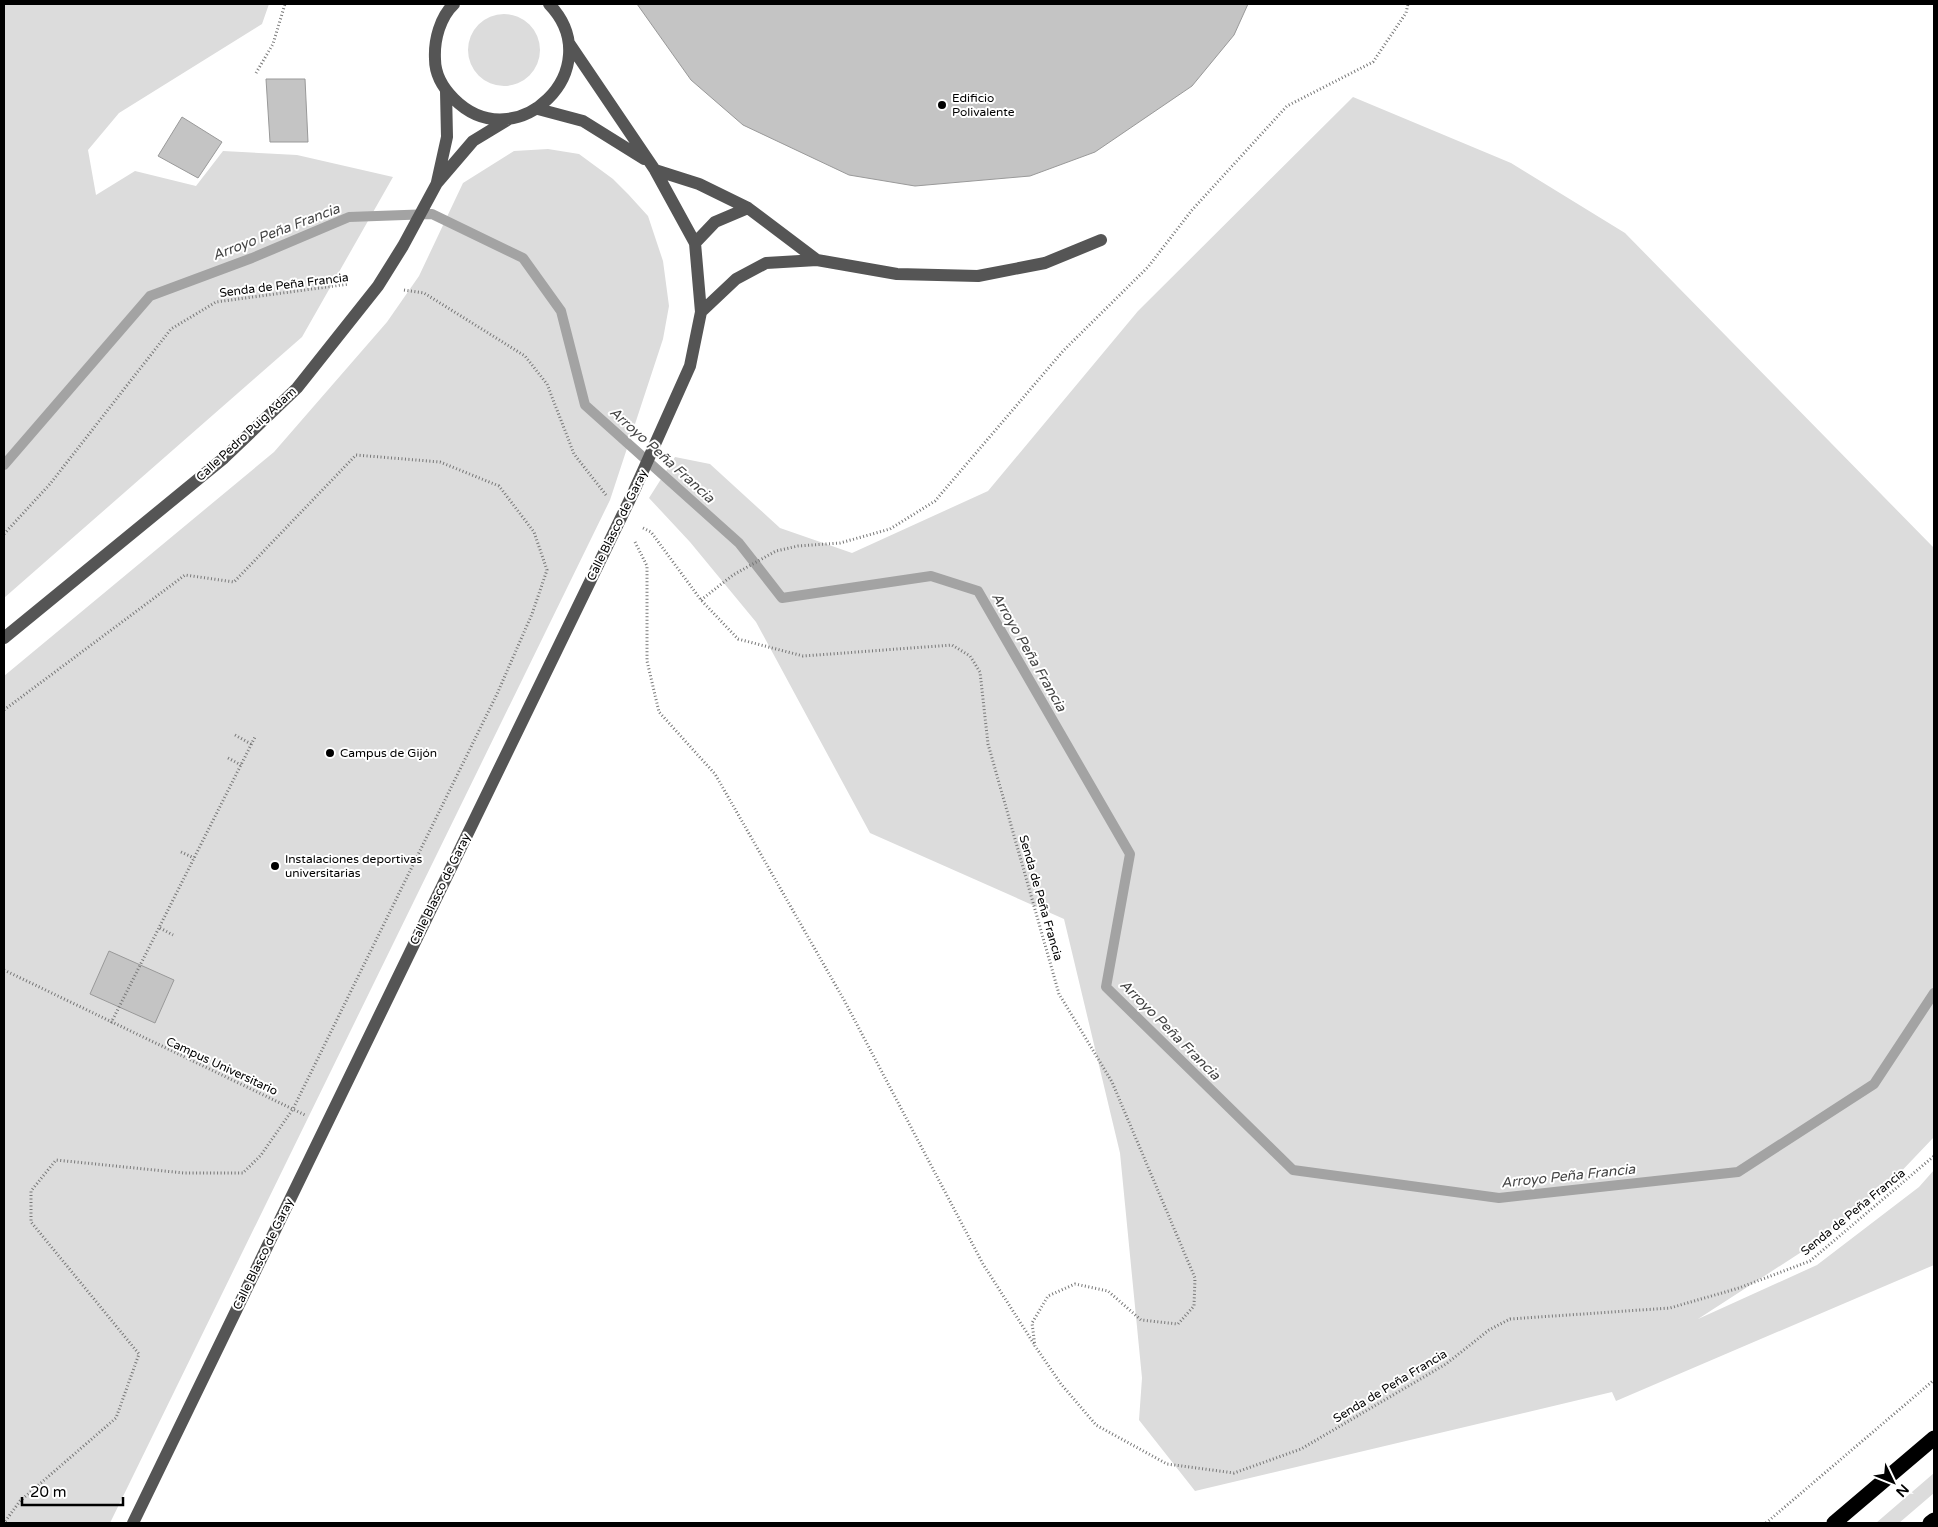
<svg xmlns="http://www.w3.org/2000/svg" width="1938" height="1527" font-family="'Varela Round',sans-serif">
<style>
.green{fill:#dcdcdc}
.lines{fill:none;stroke-linecap:round;stroke-linejoin:round}
.stream{stroke:#a3a3a3;stroke-width:10}
.building{fill:#c4c4c4;stroke:#999}
.path{stroke:#777;stroke-width:3;stroke-dasharray:1 2.5;stroke-linecap:butt}
.minor{stroke:#555;stroke-width:12}
.highway{stroke:#000;stroke-width:15}
.poi-dot{fill:#000;stroke:#fff;stroke-width:2}
.labels{text-anchor:middle;dominant-baseline:central;stroke-width:4;stroke-linejoin:round;paint-order:stroke}
.poi-label{font-size:12px;fill:#000;stroke:#fff;text-anchor:start}
.street-label{font-size:12px;fill:#000;stroke:#fff}
.water-label{font-size:14px;font-style:italic;fill:#444;stroke:#fff}
</style>
<rect width="100%" height="100%" fill="#fff"/>
<!-- green -->
<path class="green" d="M4 4H269L262 24 119 113 88 150 96 195 135 171 196 186 223 151 297 155 393 177 302 337 4 598Z
M468 50a36 36 0 1 1 72 0a36 36 0 1 1-72 0Z
M1353 97 1511 163 1625 233 1934 548V1137L1894 1179 1823 1238 1698 1319 1817 1265 1919 1187 1934 1170V1265L1616 1401 1612 1392 1195 1491 1139 1420 1142 1378 1120 1153 1064 919 870 833 756 622 690 542 649 498 675 457 710 464 780 528 852 553 988 491 1138 311Z
M548 149 579 154 613 179 628 194 648 216 663 261 669 306 663 339 610 500 110 1523H4V676L274 452 387 322 419 276 463 183 514 151Z
M1934 1473V1493L1899 1523H1876Z"/>
<g class="lines">
<!-- stream -->
<path class="stream" d="M4 465 150 296 252 258 349 217 432 214 523 258 561 311 585 405 739 543 782 598 931 576 978 591 1130 854 1106 987 1293 1170 1499 1198 1738 1172 1874 1084 1934 993"/>
</g>
<!-- building -->
<path class="building" d="M637 4H1248L1234 35 1192 86 1095 152 1030 176 915 186 849 175 743 125 691 80Z
M266 79H305L308 142H270Z
M182 117 222 142 198 178 158 156Z
M109 951 174 980 155 1023 90 994Z"/>
<g class="lines">
<!-- path -->
<path class="path" d="M256 73 273 44 285 4
M404 290 424 293 525 356 547 384 574 454 606 495
M643 528 651 532 701 600 738 639 803 656 952 645 970 656 980 672 988 744 1059 994 1112 1082 1195 1278 1194 1306 1178 1324 1141 1320 1108 1291 1075 1284 1048 1296 1032 1323 1035 1346 1061 1384 1096 1425 1167 1464 1234 1473 1301 1449 1446 1364 1489 1330 1510 1319 1670 1308 1739 1288 1810 1261 1934 1156
M4 534 50 484 171 329 216 302 349 284
M635 542 647 566V661L659 712 715 774 844 1000 983 1264 1034 1344
M701 600 733 575 776 551 798 546 840 543 890 529 935 501 1063 351 1148 267 1192 210 1287 106 1373 62 1406 13 1408 4
M4 710 185 575 234 582 356 455 440 462 499 486 534 532 547 570 532 614 497 694 293 1109 261 1155 243 1173H184L56 1160 31 1191V1222L139 1354 116 1418 20 1501 4 1523
M235 735 251 744
M228 758 241 765
M181 852 194 858
M160 928 173 935
M4 970 305 1115
M111 1023 255 737
M1766 1523 1934 1380"/>
<!-- minor -->
<path class="minor" d="M454 4C440 17 434 40 435 59 435 74 443 88 454 99 516 161 611 68 549 4
M538 109 583 121 644 159
M655 170 699 184 748 208 817 260
M437 182 447 137 446 91
M695 243 715 222 748 208
M701 312 736 279 766 263 817 260 897 274 978 276 1045 263 1101 240
M4 638 224 458 297 388 378 286 403 246 437 183 473 141 509 119
M133 1523 634 491 690 366 701 312 695 243 655 170 569 43"/>
<!-- highway -->
<path class="highway" d="M1834 1523 1934 1438
M1930 1523 1934 1520"/>
</g>
<!-- markers -->
<g class="poi-dot">
<circle cx="942" cy="105" r="5"/>
<circle cx="330" cy="753" r="5"/>
<circle cx="275" cy="866" r="5"/>
</g>
<g class="labels">
<!-- poi labels -->
<g class="poi-label">
<text x="952" y="98">Edificio<tspan x="952" dy="14">Polivalente</tspan></text>
<text x="340" y="753">Campus de Gijón</text>
<text x="285" y="859">Instalaciones deportivas<tspan x="285" dy="14">universitarias</tspan></text>
</g>
<!-- street labels -->
<g class="street-label">
<text transform="translate(284 285) rotate(-7)">Senda de Peña Francia</text>
<text transform="translate(246 434) rotate(-43)">Calle Pedro Puig Adam</text>
<text transform="translate(617 525) rotate(-64)">Calle Blasco de Garay</text>
<text transform="translate(440 889) rotate(-64)">Calle Blasco de Garay</text>
<text transform="translate(1041 898) rotate(74)">Senda de Peña Francia</text>
<text transform="translate(222 1066) rotate(25)">Campus Universitario</text>
<text transform="translate(1853 1212) rotate(-39)">Senda de Peña Francia</text>
<text transform="translate(263 1254) rotate(-64)">Calle Blasco de Garay</text>
<text transform="translate(1390 1386) rotate(-31)">Senda de Peña Francia</text>
</g>
<!-- water labels -->
<g class="water-label">
<text transform="translate(276 232) rotate(-21)">Arroyo Peña Francia</text>
<text transform="translate(662 455) rotate(42)">Arroyo Peña Francia</text>
<text transform="translate(1029 652) rotate(60)">Arroyo Peña Francia</text>
<text transform="translate(1170 1030) rotate(45)">Arroyo Peña Francia</text>
<text transform="translate(1568 1176) rotate(-6)">Arroyo Peña Francia</text>
</g>
</g>
<!-- border -->
<rect width="1938" height="1527" fill="none" stroke="#000000" stroke-width="10"/>
<!-- north arrow -->
<g transform="translate(1893 1482) rotate(133)" stroke="#ffffff" stroke-width="4" paint-order="stroke">
<path d="M0-4L9 19L0 12L-9 19Z" fill="#000000"/>
<text y="-8" font-size="14" font-weight="bold" text-anchor="middle" fill="#000000">N</text>
</g>
<!-- scale -->
<path d="M22 1497v8h101v-8" fill="none" stroke="#000000" stroke-width="2.5"/>
<text x="30" y="1497" font-size="15" fill="#000000" stroke="#ffffff" stroke-width="4" paint-order="stroke">20 m</text>
</svg>
